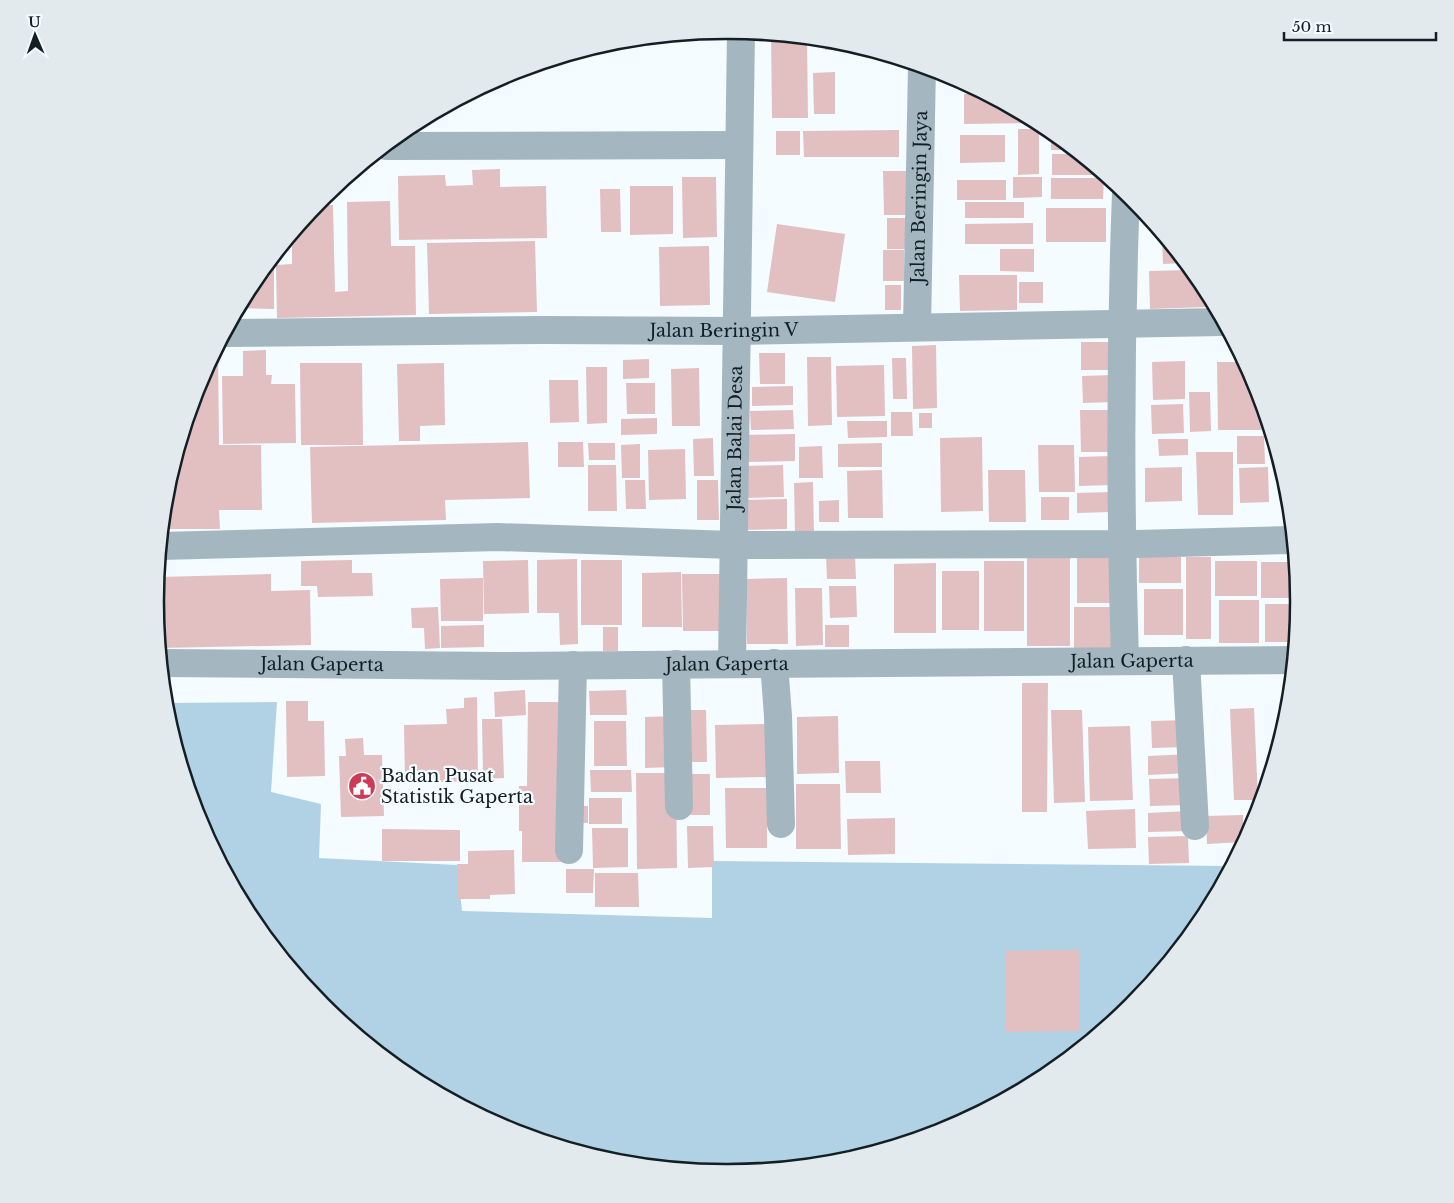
<svg xmlns="http://www.w3.org/2000/svg" width="1454" height="1203" font-family="'Libre Baskerville',serif">
<style>
.grass{fill:#b1d2e4}
.building{fill:#e2bfc1}
.lines{fill:none;stroke-linecap:round;stroke-linejoin:round}
.minor{stroke:#a4b7c1;stroke-width:28}
.labels{text-anchor:middle;dominant-baseline:central;stroke-width:4.5;stroke-linejoin:round;paint-order:stroke}
.street-label{font-size:18px;fill:#131f25;stroke:#f5fcff}
.poi-label{font-size:18px;fill:#131f25;stroke:#f5fcff;text-anchor:start}
.rim{fill:none;stroke:#131f25;stroke-width:2.5}
</style>
<rect width="100%" height="100%" fill="#f5fcff"/>
<!-- grass -->
<path class="grass" d="M277 702 271 792 321 804 319 858 457 865 462 911 712 918V861L1231 866 1202 919 1131 1006 1044 1077 945 1130 838 1162 727 1173 615 1162 508 1129 409 1077 323 1005 252 919 199 820 166 713 165 703Z"/>
<!-- building -->
<path class="building" d="M771 34 807 38 808 118H772Z
M825 40 839 41 863 50H825Z
M835 72V114H814L813 73Z
M964 94H985L1039 123 964 124Z
M1018 129H1039V174L1018 175Z
M899 130V157H804L803 131Z
M776 131H800V155H776Z
M1051 131 1073 150H1051Z
M960 135H1005V162L960 163Z
M1052 154H1079L1104 175H1052Z
M500 169V187L546 186 547 238 399 240 398 176 445 175 446 186 473 185 472 170Z
M883 171H907V215H884Z
M682 177H716L717 237 683 238Z
M1013 177H1042V197L1013 198Z
M1051 178H1104L1103 199H1051Z
M957 180H1006V200H957Z
M630 186H673V234L630 235Z
M600 189H620L621 232H601Z
M390 201 391 246H415L416 315 277 318 276 265 292 264V236L316 205H333L335 292 348 291 347 202Z
M965 202H1024V218H965Z
M1046 208H1106V242H1046Z
M887 218H906V249H887Z
M1033 223V244H965V224Z
M777 224 845 234 835 302 767 292Z
M1162 236 1173 248 1185 263 1163 264Z
M535 241 537 312 429 314 427 243Z
M709 246 710 305 660 306 659 247Z
M1000 249H1034V272L1000 271Z
M883 250H904V281H883Z
M274 257V309L239 308 252 284Z
M1190 270 1205 290 1206 307 1150 309 1149 271Z
M959 275H1017V310L960 311Z
M1019 282H1043V303H1019Z
M885 285H901V310H885Z
M1081 342H1110L1111 370H1081Z
M936 345 937 408 913 409 912 346Z
M218 348 219 445H261L262 510H219L220 529H169L168 483 199 383Z
M266 350V375H272L271 384H295L296 443 223 444 222 376H243V351Z
M759 353H785V384H760Z
M807 357H831L832 425 808 426Z
M892 358H906L907 399H893Z
M649 359V378L623 379V360Z
M1185 361V399L1153 400 1152 362Z
M1217 362H1244L1255 383 1266 419V430H1218Z
M300 363H362L363 445H301Z
M444 363 445 425 420 426V441H399L397 364Z
M884 365 885 416 837 417 836 366Z
M586 367H607V423L587 424Z
M699 368 700 426H672L671 369Z
M1113 375V402L1083 403 1082 376Z
M549 380H578L579 422 550 423Z
M626 383H655V414H627Z
M793 386V405L752 406V387Z
M1189 392H1210L1211 431 1190 432Z
M1183 404 1184 433 1152 434 1151 405Z
M793 410 794 429 751 430 750 411Z
M1080 410H1113L1114 452H1081Z
M891 412H912L913 436H891Z
M919 413H932V428H919Z
M657 418V434L621 435V419Z
M847 421H887V437L848 438Z
M795 434V461L746 462 745 435Z
M1237 436H1264L1265 464H1237Z
M982 437 983 511 941 512 940 438Z
M713 438 714 476H694L693 439Z
M1158 439H1188V455L1159 456Z
M528 442 530 498 445 500 446 520 312 523 310 447Z
M558 442H583L584 467H558Z
M588 443H615V460H589Z
M882 443V467H838V444Z
M640 444V478H622L621 445Z
M1038 445H1074L1075 492H1039Z
M822 446 823 478H799V447Z
M685 449 686 499 649 500 648 450Z
M1196 452H1233V515H1198Z
M1112 456V485L1079 486V457Z
M588 465H616L617 511H588Z
M783 465 784 497 744 498 743 466Z
M1182 467V501L1145 502V468Z
M1268 467 1269 502 1240 503 1239 468Z
M882 470 883 518H848L847 471Z
M988 470H1025L1026 522H989Z
M1283 475 1288 490 1289 508H1283Z
M625 480H645L646 509H626Z
M697 480H718L719 520H697Z
M813 482 814 534H795L794 483Z
M1110 492V512L1077 513V493Z
M1041 497H1069V520H1041Z
M787 499V529L741 530V500Z
M839 500V522H819V501Z
M1077 555H1111V603H1077Z
M826 556H855L856 579H827Z
M1139 557H1181V583H1139Z
M1186 557H1211V639H1186Z
M1027 558H1070V646H1027Z
M577 559 578 644 560 645 559 613H537V560Z
M352 560V573H372L373 596 318 597 317 586H301V561Z
M528 560 529 613 484 614 483 561Z
M581 560H622V625H581Z
M984 561H1024V631H984Z
M1215 561H1257V596H1215Z
M1261 562H1295L1298 598H1261Z
M936 563V633H894V564Z
M942 571H979V630H942Z
M681 572 682 627H642V573Z
M271 574V591L310 590 311 645 160 648 156 601 158 577Z
M682 574H721L722 631H683Z
M483 578V621H441L440 579Z
M787 578 788 644H747L746 579Z
M829 586H856L857 617 830 618Z
M795 588H822L823 645 796 646Z
M1144 589H1183V635H1144Z
M1219 600H1259V643H1219Z
M1265 604H1298L1295 642H1265Z
M438 607 440 648 425 649 424 628H412L411 608Z
M1074 607H1116V648L1074 649Z
M484 625V647L441 648V626Z
M825 625H849V647H825Z
M603 627H618V651H603Z
M1022 683H1048L1047 812H1022Z
M525 690 526 715 495 717 494 692Z
M626 690 627 715H590L589 691Z
M477 697 478 781 405 783 404 725 447 724 446 709 464 708V698Z
M286 701H308V721H324L325 776 287 777Z
M528 702H564L562 862H522V831H519V786H527Z
M1254 708 1258 800H1234L1230 709Z
M681 710H706L707 762H681Z
M1051 710H1082L1085 802 1054 803Z
M674 716 675 767 645 768V717Z
M838 716 839 773 797 774V717Z
M482 719H502L504 778 483 779Z
M1189 720 1190 747 1152 748 1151 721Z
M594 721H626L627 766H594Z
M770 724V777L716 778 715 725Z
M1130 726 1133 800 1090 801 1088 727Z
M363 738 364 755H382L384 816 341 817 339 756H346L345 739Z
M1190 754V773L1148 775V756Z
M845 761H880L881 793H846Z
M590 770H631L632 792H591Z
M636 773H676L677 868 637 869Z
M686 774H710V815H686Z
M1190 778 1191 805 1150 806 1149 779Z
M796 784H840L841 849H796Z
M725 788H767V848H726Z
M589 798H622V824H589Z
M572 806H588V823H573Z
M1135 809 1136 848 1088 849 1086 811Z
M1189 811 1190 831 1148 832V813Z
M1243 815V842L1207 844 1206 816Z
M895 818V854L848 855 847 819Z
M687 826H713L714 867 688 868Z
M592 828H628V867L593 868Z
M382 829 460 830V861H382Z
M1188 836 1189 863 1149 864 1148 837Z
M514 850 515 894 490 895V899H457V864H468V851Z
M566 869H594L593 893H566Z
M595 873H638L639 907H595Z
M1079 950 1080 1031 1005 1032V951Z"/>
<g class="lines">
<!-- minor -->
<g class="minor">
<path d="M386 146 739 145"/>
<path id="s1" d="M917 327 922 66"/>
<path id="s2" d="M225 333 545 330 736 331 1222 322"/>
<path d="M161 546 498 537 732 545 1136 544 1292 540"/>
<path d="M1186 660 1195 826"/>
<path d="M1125 661C1120 505 1120 349 1126 193"/>
<path id="s3" d="M162 663 500 666 1293 660"/>
<path d="M774 663 778 716 781 824"/>
<path d="M676 664 679 806"/>
<path id="s4" d="M732 664 741 31"/>
<path d="M569 850 573 665"/>
</g>
</g>
<!-- icons -->
<defs>
<g id="civic-disc" transform="scale(1.4375)"><circle r="9.5" fill="#cc3c57" stroke="#f5fcff"/><path d="M-.6-6.5H3V-4.5H.6V-3L4-1V1h2V6H-6V1h2V-1L-.6-3ZM-1.2 2.5V6h2.4V2.5Z" fill="#fff"/></g>
</defs>
<g fill-rule="evenodd">
<use href="#civic-disc" x="362" y="786"/>
</g>
<g class="labels">
<!-- street labels -->
<g class="street-label">
<text stroke="none"><textPath href="#s1" startOffset="130">Jalan Beringin Jaya</textPath></text>
<text stroke="none"><textPath href="#s2" startOffset="499">Jalan Beringin V</textPath></text>
<text stroke="none"><textPath href="#s4" startOffset="226">Jalan Balai Desa</textPath></text>
<text stroke="none"><textPath href="#s3" startOffset="970">Jalan Gaperta</textPath></text>
<text stroke="none"><textPath href="#s3" startOffset="160">Jalan Gaperta</textPath></text>
<text stroke="none"><textPath href="#s3" startOffset="565">Jalan Gaperta</textPath></text>
</g>
<!-- poi labels -->
<g class="poi-label">
<text x="381" y="776">Badan Pusat<tspan x="381" dy="21">Statistik Gaperta</tspan></text>
</g>
</g>
<!-- crop -->
<path d="M0 0H1454V1203H0ZM726 39H728A562 562 0 0 1 1290 601V602A562 562 0 0 1 728 1164H726A562 562 0 0 1 164 602V601A562 562 0 0 1 726 39Z" fill="#e3eaee" fill-rule="evenodd"/>
<path class="rim" d="M726 39H728A562 562 0 0 1 1290 601V602A562 562 0 0 1 728 1164H726A562 562 0 0 1 164 602V601A562 562 0 0 1 726 39Z"/>
<!-- north arrow -->
<g transform="translate(35 35) rotate(358)" stroke="#f5fcff" stroke-width="4" paint-order="stroke">
<path d="M0-4L9 19L0 12L-9 19Z" fill="#131f25"/>
<text y="-8" font-size="14" font-weight="bold" text-anchor="middle" fill="#131f25">U</text>
</g>
<!-- scale -->
<path d="M1284 32v8h152v-8" fill="none" stroke="#131f25" stroke-width="2.5"/>
<text x="1292" y="32" font-size="15" fill="#131f25" stroke="#f5fcff" stroke-width="4" paint-order="stroke">50 m</text>
</svg>
